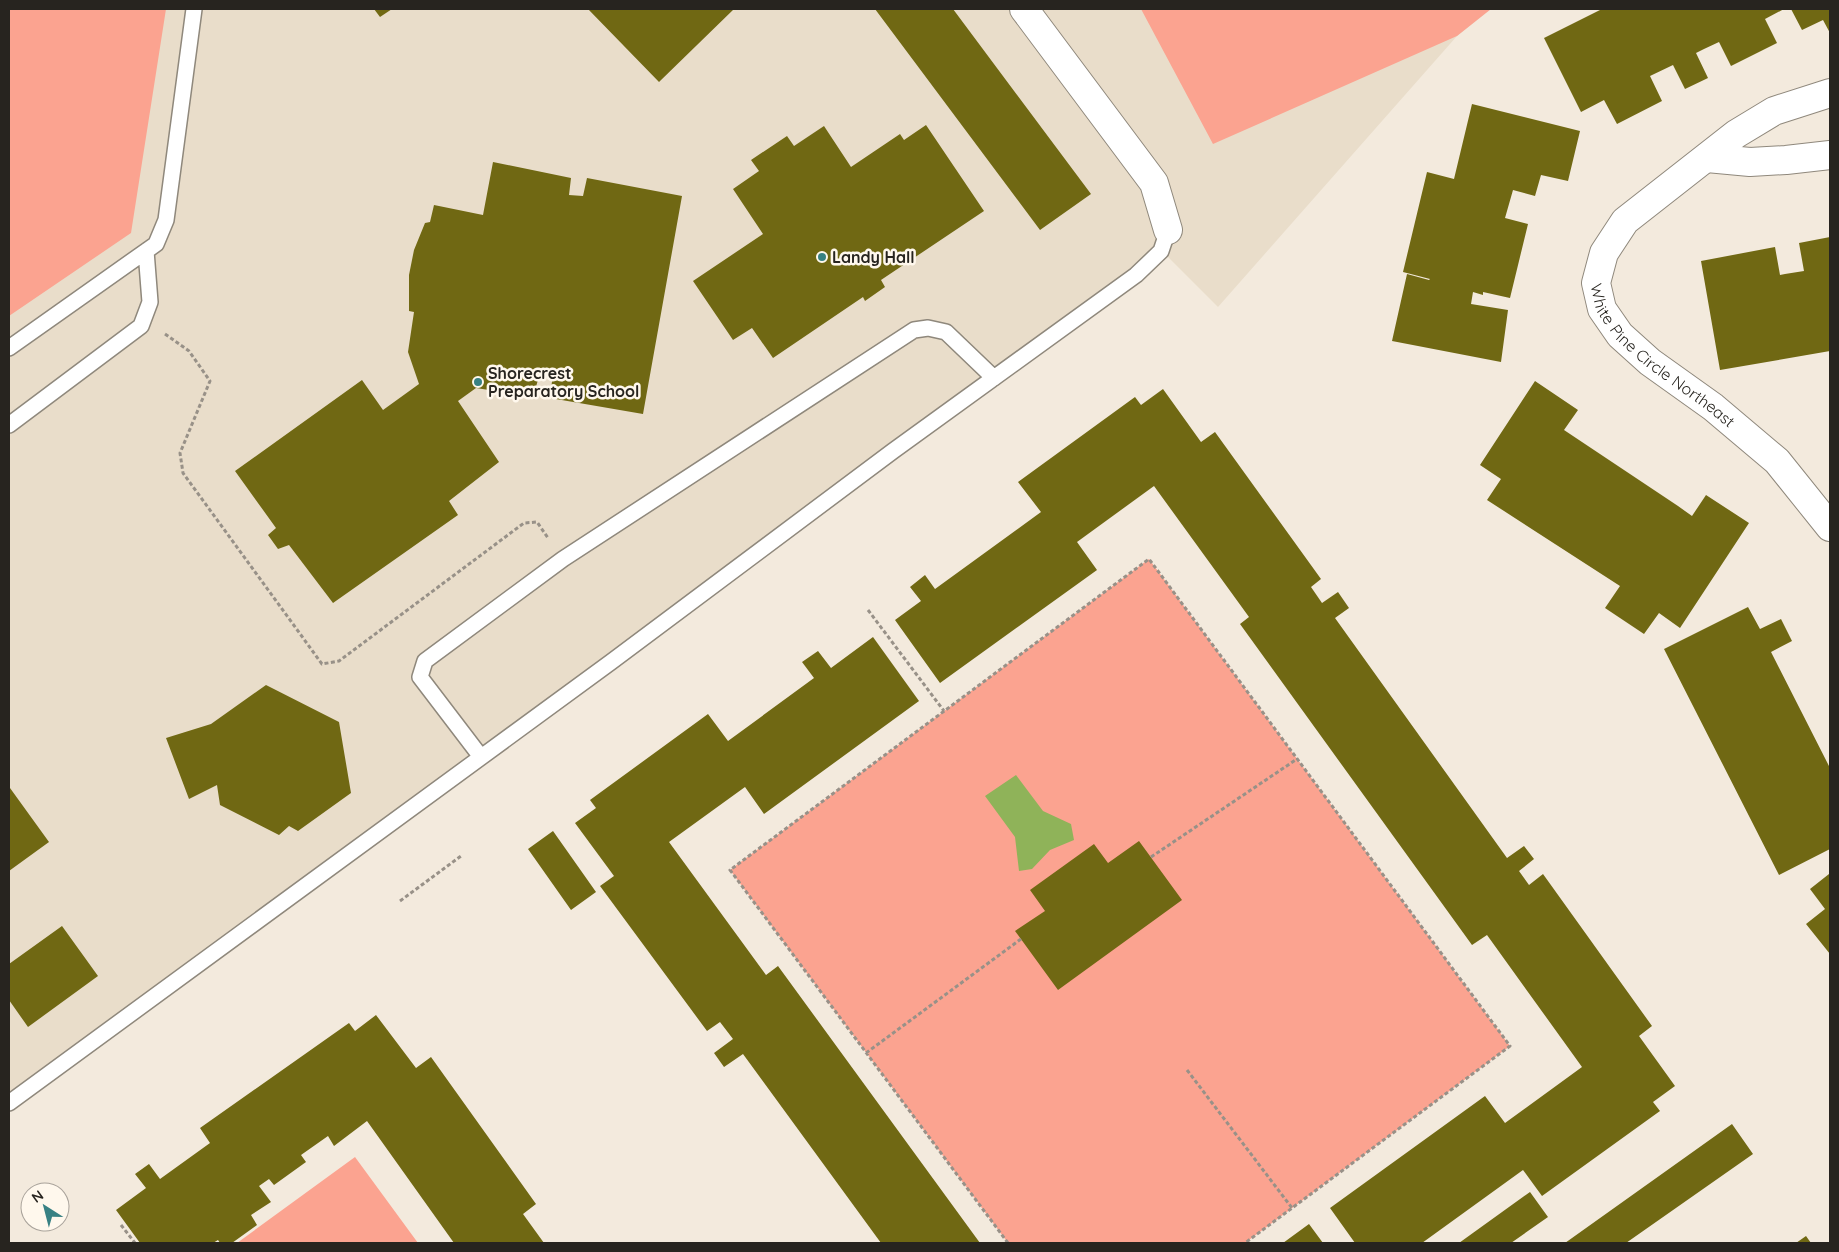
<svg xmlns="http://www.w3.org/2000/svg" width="1839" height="1252" font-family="Quicksand,sans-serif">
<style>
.built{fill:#e9ddca}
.green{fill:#fba390}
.water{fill:#8fb359}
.building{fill:#706813}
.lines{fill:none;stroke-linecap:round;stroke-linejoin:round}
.service-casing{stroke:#8f887c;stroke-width:18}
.minor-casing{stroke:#8f887c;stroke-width:30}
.path{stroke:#989188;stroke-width:3;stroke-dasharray:4 2.5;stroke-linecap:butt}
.service{stroke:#fff;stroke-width:15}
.minor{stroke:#fff;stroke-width:28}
.poi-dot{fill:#388183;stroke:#fff8ed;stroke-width:2}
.labels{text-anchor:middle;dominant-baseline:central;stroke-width:5;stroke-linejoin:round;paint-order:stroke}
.poi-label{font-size:16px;font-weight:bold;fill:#27241f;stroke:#fff8ed;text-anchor:start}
.street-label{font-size:16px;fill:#27241f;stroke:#fff8ed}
</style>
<rect width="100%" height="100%" fill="#f3eadd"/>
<!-- built -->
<path class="built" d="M9 9H1491L1457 36 1218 307 1162 251 9 1103Z"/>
<!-- green -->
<path class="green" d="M9 9H166L131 233 9 316Z
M1141 9H1491L1457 36 1213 144Z
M1149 559 1510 1046 1245 1243H1008L730 870Z
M355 1157 418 1243H237Z"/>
<!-- water -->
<path class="water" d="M1016 775 1043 811 1071 824 1074 840 1050 850 1032 869 1019 871 1015 837 985 796Z"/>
<!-- building -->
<path class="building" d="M374 9H392L380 17Z
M588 9H734L659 82Z
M875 9H953L1091 194 1040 230Z
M1602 9H1784L1765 19 1777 43 1731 66 1719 42 1704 49 1696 53 1708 78 1685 89 1673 65 1650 76 1662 101 1617 124 1604 100 1581 112 1544 38Z
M1791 9H1830V33L1823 20 1802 30Z
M1472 104 1580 131 1568 181 1541 175 1535 196 1513 190 1505 218 1528 224 1510 298 1483 292V295L1473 292 1471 304 1508 310 1501 362 1392 341 1407 274 1429 280 1430 279 1403 272 1427 172 1454 179Z
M926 125 984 211 881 280 885 287 865 301 863 297 773 358 752 328 733 340 693 281 763 234 733 189 759 171 751 160 787 136 794 146 824 126 851 167 900 134 904 140Z
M493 162 571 178 569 195 583 196 587 178 682 196 643 414 550 398 553 373H540L533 397 476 388 458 401 499 462 449 501 458 515 333 603 289 545 278 549 268 535 276 528 235 471 362 380 383 410 419 384 408 352 414 312 409 311V275L414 250 425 223 430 222 434 205 483 215Z
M1830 237V351L1720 370 1701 261 1775 247 1780 275 1785 274 1804 271 1799 243Z
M1535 381 1578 410 1564 430 1678 506 1692 516 1706 495 1749 523 1680 628 1659 613 1644 634 1605 608 1620 586 1487 500 1501 479 1480 465Z
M1163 389 1201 442 1215 432 1321 579 1311 587 1322 603 1338 592 1349 608 1335 618 1507 858 1524 846 1534 859 1519 871 1529 885 1543 874 1652 1026 1639 1036 1675 1086 1653 1102 1660 1111 1542 1196 1523 1170 1422 1243H1355L1330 1208 1485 1096 1505 1123 1582 1067 1487 935 1472 945 1240 624 1249 617 1154 486 1077 542 1097 570 940 683 895 620 921 601 910 587 925 575 935 589 1041 512 1018 482 1135 397 1141 405Z
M1748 607 1760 629 1781 619 1792 641 1771 652 1830 768V849L1779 875 1664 649Z
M873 637 919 701 764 814 745 787 669 842 766 975 778 966 980 1243H881L743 1054 724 1067 714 1053 733 1039 720 1022 707 1031 600 886 614 876 575 823 596 808 590 800 708 714 728 741 814 678 802 662 818 651 831 668Z
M266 685 339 722 351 793 298 831 289 826 279 835 220 805 217 785 189 799 166 738 211 724Z
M10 788 49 842 9 871V789Z
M553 831 596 892 571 910 528 849Z
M1139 841 1182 900 1058 990 1015 931 1045 911 1030 890 1094 844 1108 863Z
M1829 874 1830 875V954L1806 924 1825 909 1810 889Z
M62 926 98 976 28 1027 9 1000V964Z
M376 1015 416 1068 431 1057 536 1204 523 1214 544 1243H454L367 1121 334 1146 328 1136 301 1155 306 1162 274 1185 269 1179 259 1186 271 1202 251 1215 257 1225 232 1243H220L218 1240 213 1243H140L116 1210 146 1188 135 1174 149 1164 160 1179 210 1143 200 1128 349 1023 355 1031Z
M1732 1124 1753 1154 1626 1243H1565Z
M1530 1192 1548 1217 1511 1243H1459Z
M1309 1224 1323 1243H1283Z
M1806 1236 1811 1243H1796Z"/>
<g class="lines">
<!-- service casing -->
<g class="service-casing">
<path id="service" d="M9 348 156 244 166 220 194 9
M9 425 141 326 150 302 146 251
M481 757 420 677 425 661 563 559 914 330 928 328 946 332 994 378
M9 1103 611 662 893 451 1136 275 1161 251 1168 230"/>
</g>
<!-- minor casing -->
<g class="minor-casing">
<g id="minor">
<path d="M1024 9 1154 183 1168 230"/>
<path id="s1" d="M1830 93 1774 111 1736 134 1625 221 1604 253 1596 283 1602 309 1620 335 1650 362 1713 407 1777 461 1830 527"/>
<path d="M1707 158 1750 162 1786 160 1830 155"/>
</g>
</g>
<!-- path -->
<path class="path" d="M165 334 189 351 210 381 180 453 183 473 322 664 339 661 524 523 537 522 548 538
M868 610 944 711
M1151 857 1297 759
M400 901 461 856
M866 1053 1021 939
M1187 1070 1292 1208
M121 1225 135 1243
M1008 1243 730 870 1149 559 1510 1046 1245 1243"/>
<!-- service -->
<use href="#service" class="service"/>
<!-- minor -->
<use href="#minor" class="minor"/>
</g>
<!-- markers -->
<g class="poi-dot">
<circle cx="822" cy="257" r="5"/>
<circle cx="478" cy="382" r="5"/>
</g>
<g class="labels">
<!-- poi labels -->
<g class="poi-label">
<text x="832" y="257">Landy Hall</text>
<text x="488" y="373">Shorecrest<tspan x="488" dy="18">Preparatory School</tspan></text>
</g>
<!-- street labels -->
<g class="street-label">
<text stroke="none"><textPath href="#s1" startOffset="415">White Pine Circle Northeast</textPath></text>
</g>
</g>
<!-- border -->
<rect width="1839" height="1252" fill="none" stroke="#27241f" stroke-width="20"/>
<!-- north arrow -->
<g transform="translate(45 1207) rotate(324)"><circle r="24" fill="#fff8ed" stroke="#a9a39b"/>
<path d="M0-4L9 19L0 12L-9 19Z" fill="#388183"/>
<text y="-8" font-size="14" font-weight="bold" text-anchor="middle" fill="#27241f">N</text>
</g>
</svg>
